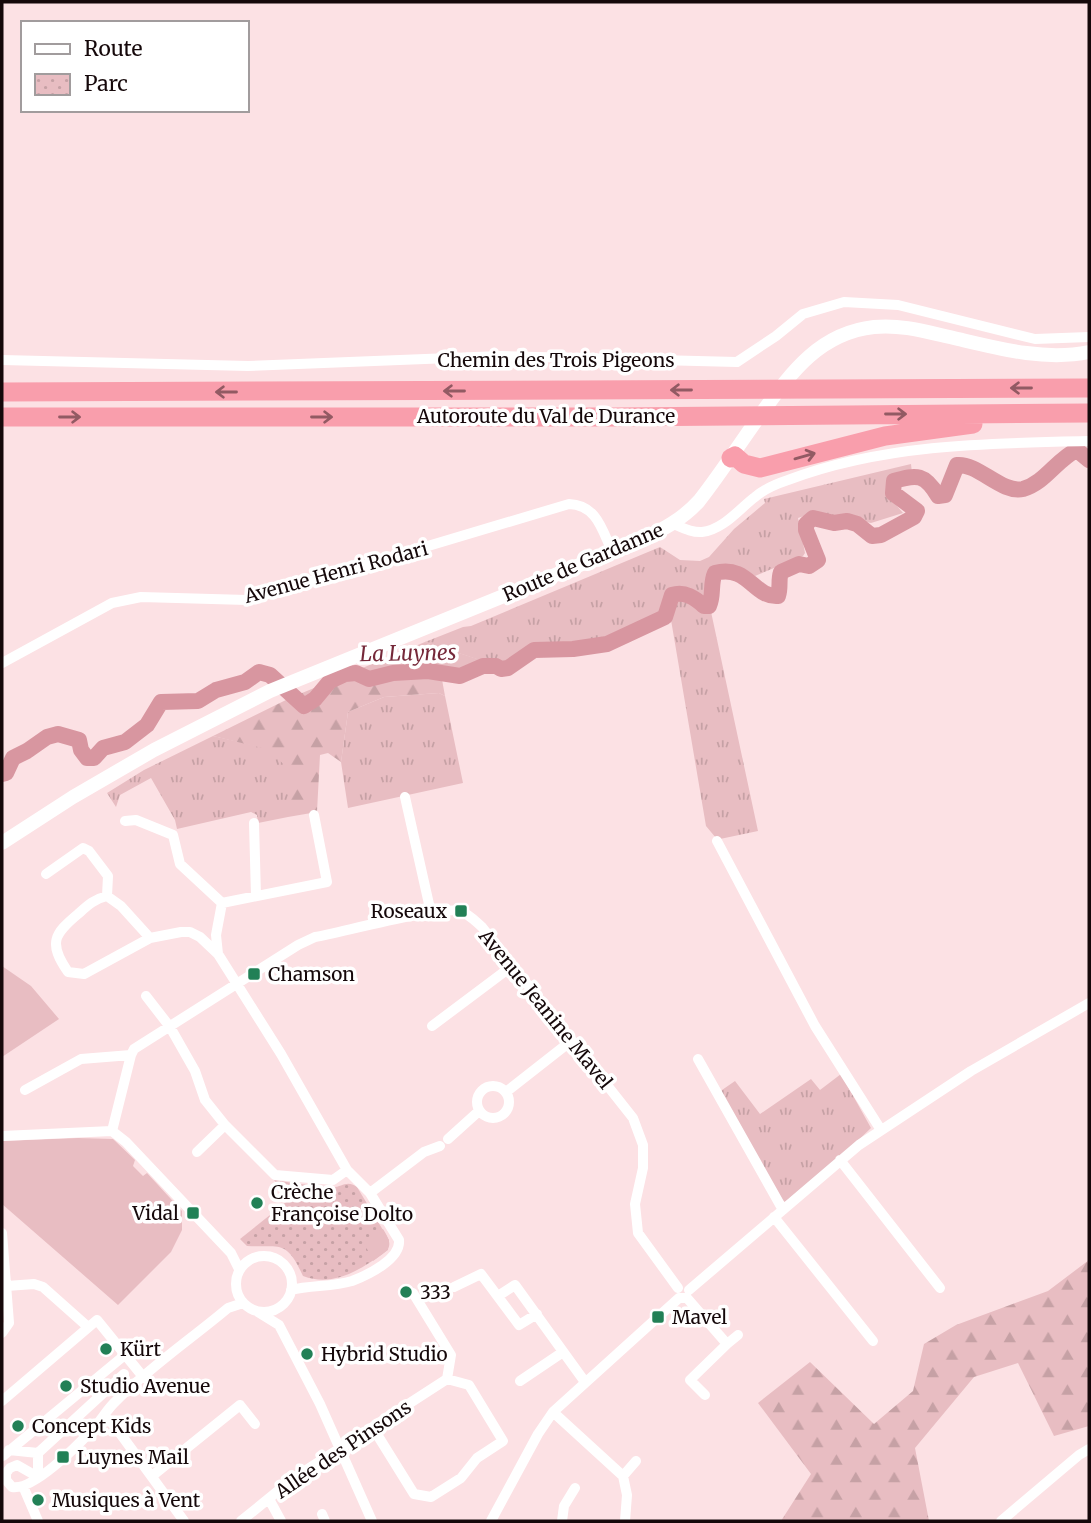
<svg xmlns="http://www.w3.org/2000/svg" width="1091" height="1523" font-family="Merriweather,serif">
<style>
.grass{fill:url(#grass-tufts)}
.forest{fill:url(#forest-firs)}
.park{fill:url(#park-dots)}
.pitch{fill:#e8bdc2}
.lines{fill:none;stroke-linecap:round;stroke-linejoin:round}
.river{stroke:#d896a0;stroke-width:16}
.street{stroke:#fff;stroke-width:10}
.secondary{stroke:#fff;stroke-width:14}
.highway{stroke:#f99eac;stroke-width:19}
.oneway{stroke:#925a63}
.poi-dot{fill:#228056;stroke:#fff;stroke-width:2.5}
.labels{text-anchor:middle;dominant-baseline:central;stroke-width:7;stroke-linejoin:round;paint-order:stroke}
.street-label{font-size:19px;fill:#15080a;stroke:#fff}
.poi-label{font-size:19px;fill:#15080a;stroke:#fff;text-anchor:start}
.water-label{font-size:21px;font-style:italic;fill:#752839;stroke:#fff}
</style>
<defs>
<pattern id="grass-tufts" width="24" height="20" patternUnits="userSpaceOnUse" patternTransform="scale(1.75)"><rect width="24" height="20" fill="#e8bdc2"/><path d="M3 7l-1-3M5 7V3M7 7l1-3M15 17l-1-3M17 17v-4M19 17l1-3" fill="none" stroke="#c6a1a5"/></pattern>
<pattern id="forest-firs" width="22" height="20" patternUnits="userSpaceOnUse" patternTransform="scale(1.75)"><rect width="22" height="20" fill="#e8bdc2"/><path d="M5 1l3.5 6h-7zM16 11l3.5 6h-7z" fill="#c6a1a5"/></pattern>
<pattern id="park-dots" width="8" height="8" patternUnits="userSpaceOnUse" patternTransform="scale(1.75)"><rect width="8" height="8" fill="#e8bdc2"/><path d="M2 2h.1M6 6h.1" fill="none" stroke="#c6a1a5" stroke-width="1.8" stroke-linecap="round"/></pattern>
</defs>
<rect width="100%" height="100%" fill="#fce1e4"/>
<!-- grass -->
<path class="grass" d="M911 464 912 473 904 474 889 483 886 493 903 513 871 523 816 512 798 518 805 553 803 556 755 576C743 567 731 563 716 567L710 577 708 603 704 604 694 595 674 591 671 593 663 614 608 641 563 649H534L501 667 425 642 463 627 471 626 660 547 680 560 700 561 709 557 734 529 765 503 764 499Z
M675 595 691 597 704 608 710 607 758 831 720 839 716 838 706 826 670 614Z
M439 693 445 696 463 783 348 808 341 762 348 712 384 697Z
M213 736 270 749 288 768V817L258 823 257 815 251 812 177 829 175 820 151 778 120 795 116 807 107 793 144 770Z
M841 1074 871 1128 845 1153 785 1202 782 1200 721 1094 722 1090 735 1081 760 1114 811 1079 820 1090Z"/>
<!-- forest -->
<path class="forest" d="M425 642 493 664 497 669 480 668 464 677 441 674 445 696 439 693 384 697 348 712 341 762 328 753 320 755 317 812 288 817V769L270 750 213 736 290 698Z
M1089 1260V1426L1054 1436 1018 1363 974 1377 915 1448 929 1521H781L811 1474 758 1403 810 1362 874 1424 913 1391 924 1344 956 1325 1048 1291Z"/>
<!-- park -->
<path class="park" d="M274 1180C293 1183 312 1186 331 1187 342 1188 346 1179 357 1187L389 1240 388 1250C363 1268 335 1288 303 1276 286 1239 281 1248 247 1246L240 1239 290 1199Z"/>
<!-- pitch -->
<path class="pitch" d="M2 966 31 986 59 1019 2 1057Z
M78 1138 113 1139 135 1160 133 1166 143 1176 147 1173 182 1211V1230L171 1252 118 1305 2 1204V1141Z
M383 1229C395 1248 389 1249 373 1261L363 1241Z"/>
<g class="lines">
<!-- river -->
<path class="river" d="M2 774 6 773 13 758 27 751 47 737 58 734 79 740 81 750 87 758H94L103 748 125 742 147 725 161 702 198 701 216 690 245 682 259 672 270 675 304 706 315 699 330 681 345 674 356 673 369 679 393 673 428 671 460 676 483 666H496L501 669 508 668 534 650 573 649 607 644 665 617 672 595C685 591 695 598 704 606H709C714 595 710 584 715 573 748 564 754 598 778 596 781 587 778 581 781 572L799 564 809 566 818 560 806 530V524L813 518 834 523 847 521 857 524 872 536 881 535 914 517 917 511 893 493 894 481C917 474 925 474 938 496L945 495 957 465C978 463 1002 494 1023 489 1045 483 1057 459 1077 450L1089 460"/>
<!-- street -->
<path class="street" d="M2 360 248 366 501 356 737 362 776 336 803 314 844 302 898 305 1035 339 1089 337
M671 523C681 527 692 533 702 532 723 530 739 509 755 497 764 489 776 484 788 480 883 444 989 443 1089 441
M2 663 112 603 141 597 247 600 569 504C597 505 602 530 612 551
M405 797 431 913
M125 821 136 820 173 835 180 864 222 903
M254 823 256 896
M717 841 815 1026 881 1130
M46 874 83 848 89 851 108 876 107 896
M150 938 121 906 107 896C94 899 87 906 78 914 54 934 48 943 68 972L84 974 150 938 181 932H190L200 937 218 954
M146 996 170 1027 195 1071 205 1100 225 1125 275 1175 333 1180 347 1170
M432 1026 512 966
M698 1059 783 1210
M477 1102a16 16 0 1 1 32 0a16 16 0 1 1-32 0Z
M25 1090 81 1059 131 1055
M506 1092 571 1041
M112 1131 131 1055 134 1049 298 945 315 937C343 932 438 906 460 911 469 914 475 921 482 927L633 1118 643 1145V1168L635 1204 638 1233 678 1288
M2 1136 112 1131 126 1142 231 1253 239 1269
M448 1139 479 1111
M197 1152 225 1125
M840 1160 940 1288
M370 1193 424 1152 440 1146
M774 1217 873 1341
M2 1233 9 1323 2 1333
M236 1284a28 28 0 1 1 56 0a28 28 0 1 1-56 0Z
M7 1286 34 1284 43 1287 88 1327
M454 1287 481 1274 519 1325 537 1314
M291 1290C311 1285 332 1287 352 1281 368 1275 401 1259 399 1240L370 1193 347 1170 281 1054 218 954 216 935 222 903 327 882 314 815
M689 1290 859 1145 971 1071 1089 1003
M413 1293 451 1355 447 1379
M498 1296 515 1285 585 1382
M687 1298 727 1344 738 1335
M258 1312 279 1325 320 1404 372 1521
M520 1381 563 1352
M705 1395 690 1380 727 1344
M2 1401 97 1320 144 1378
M553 1412 623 1476 627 1495 625 1521
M104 1416 114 1425 184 1521
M373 1428 414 1494 431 1497 461 1478 477 1458 503 1441 469 1385 447 1379
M9 1450 38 1453
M3 1456 126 1354
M6 1473V1480L12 1487C33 1491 77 1446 92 1430 101 1421 107 1409 116 1401 150 1367 191 1339 228 1308L243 1303
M6 1473 10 1468 17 1465 38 1477
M152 1476 240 1405 255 1424
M623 1476 636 1461
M38 1477V1453L124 1374
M23 1486 38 1521
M269 1499 281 1521
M322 1514 325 1521
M241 1521 294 1478 447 1379
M491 1521 538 1434 553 1412 679 1298H687
M562 1521 564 1506 575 1488
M1001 1521 1079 1455 1089 1449"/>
<!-- secondary -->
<path class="secondary" d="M2 843 73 797 154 750 270 691 641 540C662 530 683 519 699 501 721 473 740 443 761 414 791 373 819 333 874 327 903 324 930 333 958 339 1000 349 1046 361 1089 352"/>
<!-- highway -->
<path class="highway" d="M2 392 1089 388
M2 417H614L1089 413
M731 458 735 456 744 464 760 468 885 436 973 424"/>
</g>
<!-- one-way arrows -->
<defs><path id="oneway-shaft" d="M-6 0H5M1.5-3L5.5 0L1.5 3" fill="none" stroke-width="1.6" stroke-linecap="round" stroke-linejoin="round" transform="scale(1.75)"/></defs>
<g class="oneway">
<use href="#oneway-shaft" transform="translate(1021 388) rotate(180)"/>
<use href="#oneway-shaft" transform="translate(681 390) rotate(180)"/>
<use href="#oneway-shaft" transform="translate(454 391) rotate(180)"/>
<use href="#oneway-shaft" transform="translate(226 392) rotate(180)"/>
<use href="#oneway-shaft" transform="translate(896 414)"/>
<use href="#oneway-shaft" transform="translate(70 417)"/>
<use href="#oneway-shaft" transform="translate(322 417)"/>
<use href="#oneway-shaft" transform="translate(805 456) rotate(-16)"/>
</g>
<!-- markers -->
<g class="poi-dot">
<rect x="454" y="904" width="14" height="14" rx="3.5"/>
<rect x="247" y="967" width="14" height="14" rx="3.5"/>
<circle cx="257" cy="1203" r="7"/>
<rect x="186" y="1206" width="14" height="14" rx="3.5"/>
<circle cx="406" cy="1292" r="7"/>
<rect x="651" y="1310" width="14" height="14" rx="3.5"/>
<circle cx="106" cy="1349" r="7"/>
<circle cx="307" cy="1354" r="7"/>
<circle cx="66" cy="1386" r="7"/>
<circle cx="18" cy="1426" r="7"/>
<rect x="56" y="1450" width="14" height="14" rx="3.5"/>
<circle cx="38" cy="1500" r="7"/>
</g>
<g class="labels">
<!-- street labels -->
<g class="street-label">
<text x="556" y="360">Chemin des Trois Pigeons</text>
<text x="546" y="416">Autoroute du Val de Durance</text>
<text transform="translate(583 562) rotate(-23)">Route de Gardanne</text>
<text transform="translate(336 572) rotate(-15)">Avenue Henri Rodari</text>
<text transform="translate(546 1009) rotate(51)">Avenue Jeanine Mavel</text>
<text transform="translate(343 1449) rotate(-34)">Allée des Pinsons</text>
</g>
<!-- poi labels -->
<g class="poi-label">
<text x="447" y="911" text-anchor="end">Roseaux</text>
<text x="268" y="974">Chamson</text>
<text x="271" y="1192">Crèche<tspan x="271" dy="22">Françoise Dolto</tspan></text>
<text x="179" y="1213" text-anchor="end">Vidal</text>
<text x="420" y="1292">333</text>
<text x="672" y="1317">Mavel</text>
<text x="120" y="1349">Kürt</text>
<text x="321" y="1354">Hybrid Studio</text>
<text x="80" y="1386">Studio Avenue</text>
<text x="32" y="1426">Concept Kids</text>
<text x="77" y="1457">Luynes Mail</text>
<text x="52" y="1500">Musiques à Vent</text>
</g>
<!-- water labels -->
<g class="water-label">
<text transform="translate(408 653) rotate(-1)">La Luynes</text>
</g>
</g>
<!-- border -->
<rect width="1091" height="1523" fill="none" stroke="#15080a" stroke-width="7"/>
<!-- legend -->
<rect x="21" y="21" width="228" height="91" fill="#ffffff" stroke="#a19c9d" stroke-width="2"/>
<rect x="35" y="44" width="35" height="10" fill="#ffffff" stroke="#a19c9d" stroke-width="2"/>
<text x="84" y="56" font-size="21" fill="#15080a">Route</text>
<rect x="35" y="74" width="35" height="21" fill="url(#park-dots)" stroke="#a19c9d" stroke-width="2"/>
<text x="84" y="91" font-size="21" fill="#15080a">Parc</text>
</svg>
